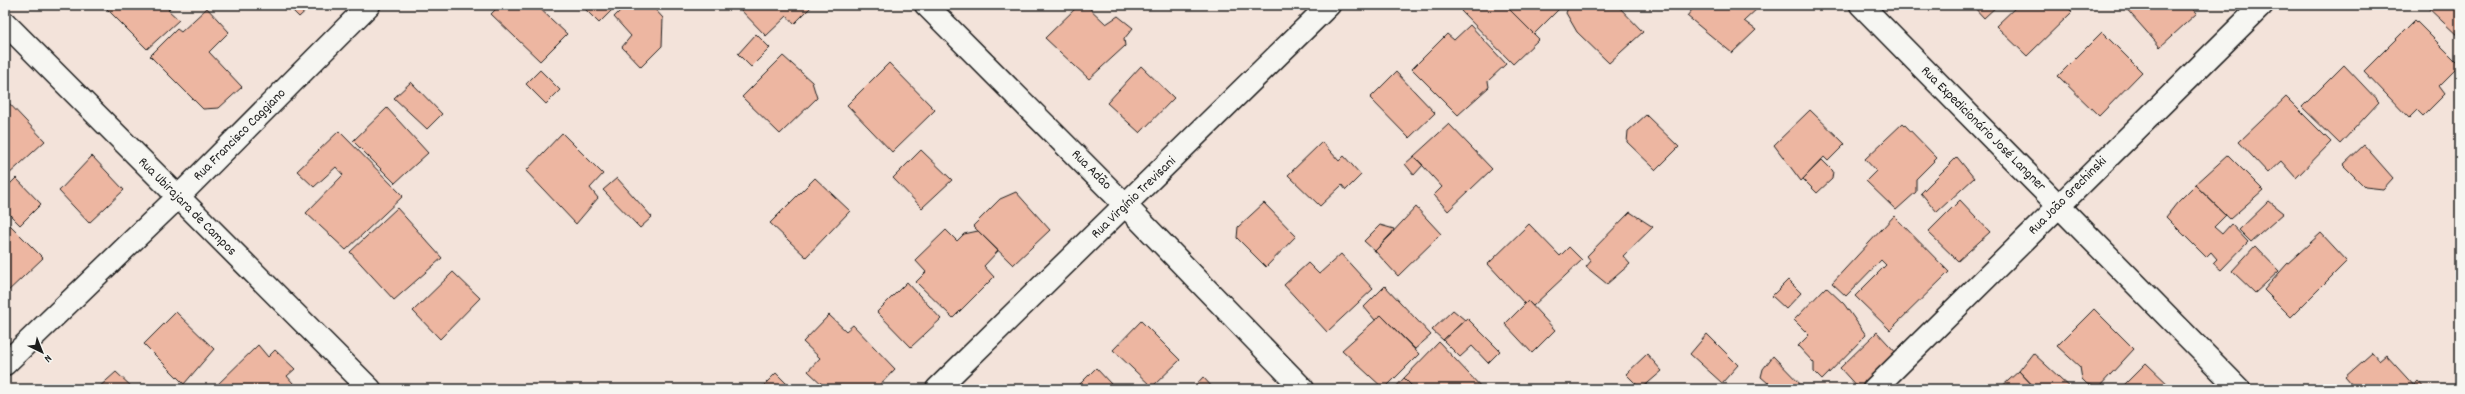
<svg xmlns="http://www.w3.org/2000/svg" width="2465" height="394" font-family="Dekko,sans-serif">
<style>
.building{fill:#edb6a1;stroke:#1c1c1c}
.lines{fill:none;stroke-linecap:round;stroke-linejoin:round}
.minor-casing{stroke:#1c1c1c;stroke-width:25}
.minor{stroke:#f6f6f2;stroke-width:22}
.labels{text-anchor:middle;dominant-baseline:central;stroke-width:3;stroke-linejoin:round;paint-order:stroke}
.street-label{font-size:14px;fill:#1c1c1c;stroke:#f6f6f2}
</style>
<rect width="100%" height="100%" fill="#f3e3da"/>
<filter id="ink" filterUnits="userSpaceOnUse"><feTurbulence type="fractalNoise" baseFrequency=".025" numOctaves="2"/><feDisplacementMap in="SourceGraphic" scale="8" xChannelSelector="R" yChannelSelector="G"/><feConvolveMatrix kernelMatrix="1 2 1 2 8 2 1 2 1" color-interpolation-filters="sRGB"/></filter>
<g filter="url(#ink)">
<!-- building -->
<path class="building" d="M103 5H173L168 10 179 20 147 49Z
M287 5H312L299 17Z
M500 5H536L567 34 540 61 491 14Z
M581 5H617L599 23Z
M626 5H651L663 18 662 46 641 67 622 47 631 36 614 17Z
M736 5H813L794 24 787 16 766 36Z
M1079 5H1086L1106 24 1118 16 1133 28 1124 39 1125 46 1089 79 1045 38Z
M1467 5H1505L1539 39 1513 64 1461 11Z
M1505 5H1557L1560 8 1534 34Z
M1569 5H1617L1643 32 1609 63 1577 32 1566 13Z
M1696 5H1757L1759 7 1744 21 1756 30 1732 53 1687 16Z
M1972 5H1998L1984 18Z
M2018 5H2065L2072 12 2027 56 1996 26Z
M2126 5H2190L2197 13 2160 47 2124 6Z
M2425 5H2460V38Z
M207 8 229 32 209 52 242 87 219 108 203 109 150 56 177 29 181 32Z
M2415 20 2460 65 2439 86 2445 94 2423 116 2417 110 2409 118 2364 71Z
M1470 25 1506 64 1488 81 1489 87 1458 115 1412 69 1447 34 1454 40Z
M2102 32 2142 72 2099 116 2058 76Z
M756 34 770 48 751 67 738 54Z
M783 56 812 82 817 98 780 134 742 97Z
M889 63 935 110 892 152 847 105Z
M2344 65 2379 102 2340 144 2302 107Z
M1141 66 1174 98 1140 133 1107 103Z
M540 70 560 90 546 104 526 84Z
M1396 72 1435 113 1409 138 1370 98Z
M411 82 442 114 427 129 394 98Z
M2286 97 2331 142 2296 178 2281 161 2268 173 2239 142Z
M5 99 45 141 7 176 5 173 7 165 5 163Z
M387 108 428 153 395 183 353 141Z
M1810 110 1845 144 1828 161 1824 157 1801 181 1774 145Z
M1646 115 1679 147 1656 170 1627 142 1628 131Z
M1903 123 1937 158 1916 179V192L1896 210 1866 181 1876 171 1865 159Z
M1449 124 1492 169 1448 211 1434 195 1442 187 1414 156Z
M339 131 403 196 346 250 306 213 343 175 336 167 314 187 297 171Z
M562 133 603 174 590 188 598 198 576 224 526 171Z
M1322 142 1339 161 1344 156 1361 175 1346 190 1342 185 1320 206 1288 175Z
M2364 145 2393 178 2383 189 2365 187 2343 165Z
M921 150 952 180 922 208 893 178Z
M2228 155 2263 190 2230 219 2195 185Z
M92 156 124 190 89 223 59 191Z
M1414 156 1423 165 1414 175 1405 164Z
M1957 157 1974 178 1937 212 1921 193Z
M1822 160 1833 171 1832 179 1817 193 1803 179Z
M16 178 41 204 20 225 5 210V189Z
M617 178 652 217 640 228 603 190Z
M815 178 850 211 806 257 770 223Z
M2195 185 2226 215 2214 227 2222 234 2231 224 2248 242 2221 270 2213 263 2217 259 2211 252 2206 257 2166 217 2177 203Z
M1016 192 1050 230 1013 265 973 226 1000 199Z
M1960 200 1990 232 1958 261 1928 232Z
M2269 201 2284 213 2251 242 2239 230Z
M1264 203 1296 236 1266 267 1237 238 1238 227Z
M1416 207 1441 234 1398 276 1375 251Z
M397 208 442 258 394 300 350 252Z
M1630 212 1653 227 1623 256 1630 264 1607 284 1586 267 1591 261 1587 256Z
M1894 216 1949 272 1890 330 1855 296 1886 265 1881 260 1846 296 1832 283Z
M7 222 43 258 5 294V224Z
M1529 224 1560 256 1569 247 1582 260 1533 306 1528 301 1525 304 1488 264Z
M1380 225 1394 229 1392 234 1375 251 1364 241Z
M946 230 957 241 964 234 978 231 998 251 984 266 994 277 953 318 916 282 926 272 915 260Z
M2321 233 2347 261 2291 317 2264 290 2287 264Z
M2255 246 2279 271 2255 293 2232 271Z
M1341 254 1373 289 1327 332 1284 285 1308 263 1319 274Z
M453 272 480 298 440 339 413 311Z
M1788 280 1801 293 1786 309 1772 296Z
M907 282 941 319 911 347 877 312Z
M1385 286 1431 335 1415 349 1381 315 1375 320 1364 307Z
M1826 287 1844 304 1866 335 1822 380 1814 372V363L1798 346 1809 335 1794 320Z
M1528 301 1555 330 1532 353 1505 324Z
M2094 309 2134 349 2099 387 2087 384 2082 379 2080 367 2057 346Z
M1453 310 1465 320 1443 340 1432 330Z
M176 312 214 349 184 384 144 344Z
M829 315 846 331 853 325 895 369 876 389H827L808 371 820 358 803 342Z
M1381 315 1419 354 1384 389 1342 350Z
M1467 318 1500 351 1488 363 1472 346 1460 357 1443 340Z
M1141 321 1180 360 1152 387 1113 350Z
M1877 332 1900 357 1869 389H1859L1840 368Z
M1707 334 1738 365 1722 383 1690 354Z
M1439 342 1483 389H1415L1404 378Z
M258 345 268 357 275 350 295 369 287 376 298 389H213Z
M2033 353 2072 389H2036L2019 371Z
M2372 353 2379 361 2386 355 2417 389H2347L2352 385 2345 377Z
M1647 354 1662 371 1641 389 1626 374Z
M1773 356 1805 389H1775L1761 377 1763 369Z
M2146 363 2173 389H2120Z
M1096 368 1111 384V389H1075Z
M2019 371 2036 389H1999Z
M116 372 134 389H97Z
M776 373 788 385 785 389H760Z
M1203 377 1214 389H1192Z
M1404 378 1415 389H1394Z
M2418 381 2425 389H2417L2413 386Z
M1768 382 1775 389H1761Z"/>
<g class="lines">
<!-- minor casing -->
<g class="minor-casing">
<path id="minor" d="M926 5 1126 206 1303 389
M1861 5 2239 389
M5 23 370 389
M5 364 178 197 369 5
M937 389 1329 5
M1874 389 2262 5"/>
</g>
<!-- minor -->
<use href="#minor" class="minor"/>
</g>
</g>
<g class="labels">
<!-- street labels -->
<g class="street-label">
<text transform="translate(1983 129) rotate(45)">Rua Expedicionário José Langner</text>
<text transform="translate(240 135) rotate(-45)">Rua Francisco Caggiano</text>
<text transform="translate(1091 170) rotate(45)">Rua Adão</text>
<text transform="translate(2068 196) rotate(-45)">Rua João Grechinski</text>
<text transform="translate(1134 198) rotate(-44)">Rua Virgínio Trevisani</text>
<text transform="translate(187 207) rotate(45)">Rua Ubirajara de Campos</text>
</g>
</g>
<!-- margin -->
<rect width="2465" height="394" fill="none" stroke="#f6f6f2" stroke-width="20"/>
<rect x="10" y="10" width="2445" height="374" fill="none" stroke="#1c1c1c" stroke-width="1.5" filter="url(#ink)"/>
<!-- north arrow -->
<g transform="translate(42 352) rotate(137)" stroke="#f6f6f2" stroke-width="3" paint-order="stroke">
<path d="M0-3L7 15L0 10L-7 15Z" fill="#1c1c1c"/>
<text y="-6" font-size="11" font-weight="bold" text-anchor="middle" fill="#1c1c1c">N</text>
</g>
</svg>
